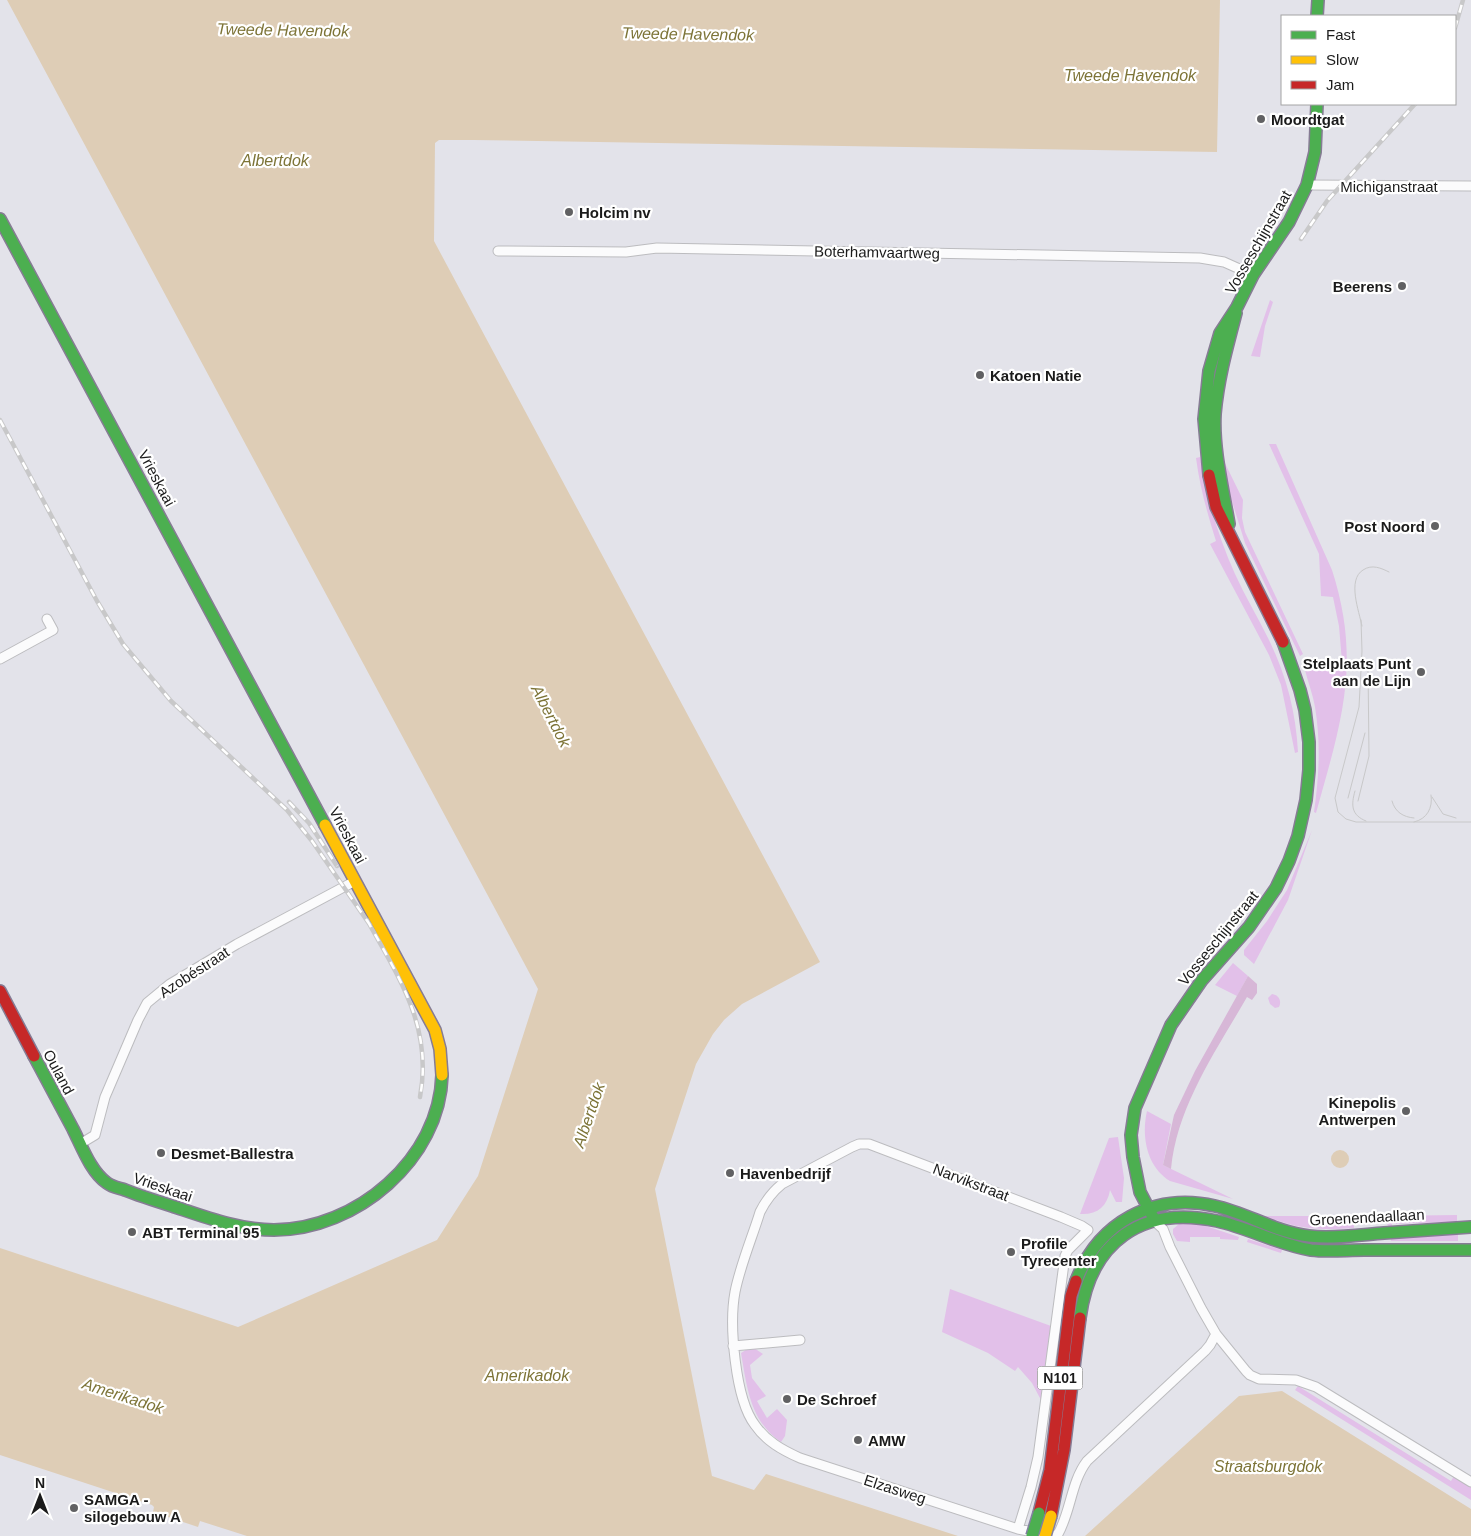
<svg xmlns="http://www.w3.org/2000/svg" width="1471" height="1536" font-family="Arial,sans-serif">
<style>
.grass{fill:#e2c0e9}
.forest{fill:#d7b7d7}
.water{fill:#decdb6}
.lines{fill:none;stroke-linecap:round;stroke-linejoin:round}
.street-casing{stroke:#bcbcbf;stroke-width:11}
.fast-casing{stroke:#867c94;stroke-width:14}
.slow-casing{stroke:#867c94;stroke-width:14}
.jam-casing{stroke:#867c94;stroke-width:14}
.street{stroke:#fbfbfc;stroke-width:9}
.fast{stroke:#4caf50;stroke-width:11}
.slow{stroke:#ffc107;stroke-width:11}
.jam{stroke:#c62828;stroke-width:11}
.tram{stroke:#c8c8c9;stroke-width:1}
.rail-casing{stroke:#c8c8c9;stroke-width:4.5}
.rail{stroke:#fff;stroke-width:2.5;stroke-dasharray:8;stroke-linecap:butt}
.fast-bridge-casing{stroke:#8280a0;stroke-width:14;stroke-linecap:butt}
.slow-bridge-casing{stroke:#8280a0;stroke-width:14;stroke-linecap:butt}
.fast-bridge{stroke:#4caf50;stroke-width:11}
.slow-bridge{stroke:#ffc107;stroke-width:11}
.poi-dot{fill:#616163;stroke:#fff;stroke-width:2}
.labels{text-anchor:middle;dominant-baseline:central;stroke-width:4.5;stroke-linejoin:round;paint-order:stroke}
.shield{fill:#fff;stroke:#5f5f5f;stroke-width:1}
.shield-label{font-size:14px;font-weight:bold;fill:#1b1b1b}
.poi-label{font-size:15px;font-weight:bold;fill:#1b1b1b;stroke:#fff;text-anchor:start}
.street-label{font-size:15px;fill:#1b1b1b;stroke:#fff}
.water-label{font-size:16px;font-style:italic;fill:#7d7437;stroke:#fff}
</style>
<rect width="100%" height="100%" fill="#e3e3ea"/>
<!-- grass -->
<path class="grass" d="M1270 300 1273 302 1265 326 1260 357 1251 356Z
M1269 444H1276L1332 570C1362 663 1341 723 1316 813L1314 812C1319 777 1321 743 1315 707 1313 695 1308 682 1305 670L1342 662 1339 626 1333 597 1321 596 1319 554Z
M1200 457C1207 498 1218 536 1235 574 1245 596 1257 616 1268 638 1286 674 1296 712 1298 752L1295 753 1281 685 1269 655 1210 544 1216 541C1207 512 1200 488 1196 458Z
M1222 457 1243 500 1242 518 1245 532 1303 654 1300 656 1245 543 1225 479Z
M1312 830 1288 900 1254 964 1244 955V950L1267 921 1287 890Z
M1233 963 1248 976 1237 996 1215 985Z
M1272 994C1279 995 1282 1001 1279 1007L1275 1008 1270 1004 1268 998Z
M1147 1111 1171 1124 1163 1165 1233 1199 1170 1181C1147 1167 1141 1137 1147 1111Z
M1118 1137 1124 1178 1122 1202H1116L1110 1190C1107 1207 1097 1215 1080 1214L1109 1138Z
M1457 1215V1223L1449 1222 1392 1224V1227H1389L1382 1216Z
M1264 1216H1365L1370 1224 1354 1225V1228C1326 1230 1302 1230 1276 1220L1274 1222 1264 1217Z
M1185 1223 1203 1225 1239 1237 1238 1240 1220 1239V1237H1190V1242L1177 1241 1173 1234V1229L1179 1224Z
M1458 1232V1241H1391L1390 1235Z
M1248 1239 1282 1250 1281 1253 1247 1242Z
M950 1289 1051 1326 1041 1400 1032 1383 1018 1367 1015 1371 988 1353 942 1332Z
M749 1348H754L763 1354 750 1365 752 1378 766 1396 757 1401 767 1418 777 1409 787 1420 785 1436 781 1442C750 1421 747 1387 741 1353Z
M1298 1386 1451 1481 1454 1476 1471 1486V1500L1295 1390Z"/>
<!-- forest -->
<path class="forest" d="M1248 976 1257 984V993L1252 1000 1247 997C1216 1051 1177 1106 1171 1169L1163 1165 1174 1115 1195 1071Z"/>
<!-- water -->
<path class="water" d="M7 0H1220L1217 152 473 140H439L435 143 434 241 820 962 742 1004 724 1020 713 1034 696 1064 655 1189 712 1476 754 1490 766 1474 958 1536H247L200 1521 198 1527 153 1512 154 1507 152 1505 0 1455V1248L238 1327 437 1240 478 1176 538 989Z
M1331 1159a9 9 0 1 1 18 0a9 9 0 1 1-18 0Z
M1282 1391 1471 1509V1536H1085L1239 1396Z"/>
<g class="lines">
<!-- street casing -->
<g class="street-casing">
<path id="street" d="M1307 185 1471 186
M498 251 626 252 657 248 1200 258 1224 262 1253 275
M0 659 53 630 47 619
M80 1144 95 1135 105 1097 138 1020 147 1003 170 984 237 944 355 881
M1153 1220 1163 1229 1170 1247 1201 1308 1216 1334 1246 1371 1250 1375 1259 1379 1296 1380 1316 1387 1471 1482
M1088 1230 1082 1226 1061 1217 869 1144H859L852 1147 782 1184C772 1192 766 1200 760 1212 752 1238 740 1266 735 1292 729 1324 735 1399 755 1425 766 1441 782 1450 800 1458L1018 1529 1053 1536 1058 1534C1071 1511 1071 1482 1087 1461L1205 1351 1210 1345 1216 1334
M733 1346 800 1340
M1018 1529 1031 1487 1038 1457 1065 1256 1068 1250 1088 1230"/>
</g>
<!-- fast casing -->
<g class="fast-casing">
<path id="fast" d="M1317 16 1318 0
M0 219 325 825
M1209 475 1204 419 1209 371 1220 333 1237 307 1253 275 1289 222 1307 185 1315 152 1317 104
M1229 524C1223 489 1213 449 1215 414 1218 379 1227 347 1236 313
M34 1056C47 1080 60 1105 73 1129 82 1147 91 1172 107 1183 112 1187 119 1188 125 1190 140 1196 156 1201 172 1206 205 1217 239 1230 274 1230 356 1230 440 1159 442 1075
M1153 1217 1140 1192 1133 1157 1131 1135 1135 1108 1171 1025 1202 980 1249 927 1276 888 1289 861 1298 836 1306 800 1309 770V742L1305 710 1300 690 1283 642
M1076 1281C1098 1223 1153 1192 1215 1206 1247 1213 1275 1232 1309 1236 1333 1239 1359 1235 1384 1233 1413 1231 1442 1229 1471 1227
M1080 1318C1090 1242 1141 1205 1217 1221 1249 1228 1279 1245 1311 1250 1328 1252 1347 1250 1364 1250 1400 1250 1435 1250 1471 1250"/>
</g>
<!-- slow casing -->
<g class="slow-casing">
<path id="slow" d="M325 825 435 1030 440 1049 442 1075"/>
</g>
<!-- jam casing -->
<g class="jam-casing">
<path id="jam" d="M1209 475 1216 507 1283 642
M0 991 34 1056
M1039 1513 1050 1470 1071 1296 1076 1281
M1051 1516 1064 1450 1080 1318"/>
</g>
<!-- street -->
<use href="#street" class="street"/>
<!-- fast -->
<use href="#fast" class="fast"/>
<!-- slow -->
<use href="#slow" class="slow"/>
<!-- jam -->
<use href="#jam" class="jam"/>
<!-- tram -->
<path class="tram" d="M1361 620 1362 651 1359 707 1335 798 1338 812 1346 819 1356 822H1471
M1362 626C1359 611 1347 580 1363 570 1372 564 1381 568 1389 572
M1355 791C1351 805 1351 815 1366 821
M1432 797 1443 814 1456 818
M1348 798 1365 733
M1358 801 1369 756 1368 665
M1392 801C1395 812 1403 817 1414 818
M1414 822C1427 819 1433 808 1431 795"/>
<!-- rail casing -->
<g class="rail-casing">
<path id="rail" d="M1455 28 1463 0
M1301 239 1327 201 1415 104
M0 420 97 601 123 644 171 701 287 810 312 841 370 925
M289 802 309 823 337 866
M367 920C399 978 433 1027 420 1097"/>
</g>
<!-- rail -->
<use href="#rail" class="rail"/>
<!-- fast-bridge casing -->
<g class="fast-bridge-casing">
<path id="fast-bridge" d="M1032 1536 1039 1513"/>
</g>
<!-- slow-bridge casing -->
<g class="slow-bridge-casing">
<path id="slow-bridge" d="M1045 1536 1051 1516"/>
</g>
<!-- fast-bridge -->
<use href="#fast-bridge" class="fast-bridge"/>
<!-- slow-bridge -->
<use href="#slow-bridge" class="slow-bridge"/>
</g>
<!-- markers -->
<g class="poi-dot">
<circle cx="1261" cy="119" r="5"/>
<circle cx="569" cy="212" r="5"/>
<circle cx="1402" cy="286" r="5"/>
<circle cx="980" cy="375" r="5"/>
<circle cx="1435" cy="526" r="5"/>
<circle cx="1421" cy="672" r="5"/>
<circle cx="1406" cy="1111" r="5"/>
<circle cx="161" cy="1153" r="5"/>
<circle cx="730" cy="1173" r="5"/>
<circle cx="132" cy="1232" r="5"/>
<circle cx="1011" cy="1252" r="5"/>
<circle cx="787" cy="1399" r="5"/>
<circle cx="858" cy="1440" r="5"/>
<circle cx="74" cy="1508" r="5"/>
</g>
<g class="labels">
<!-- shield labels -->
<rect class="shield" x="1037.5" y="1366.5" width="45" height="23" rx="4"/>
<g class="shield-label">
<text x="1060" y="1378">N101</text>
</g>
<!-- poi labels -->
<g class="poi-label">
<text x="1271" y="119">Moordtgat</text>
<text x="579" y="212">Holcim nv</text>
<text x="1392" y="286" text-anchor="end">Beerens</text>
<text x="990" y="375">Katoen Natie</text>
<text x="1425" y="526" text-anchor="end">Post Noord</text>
<text x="1411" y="663" text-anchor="end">Stelplaats Punt<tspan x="1411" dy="17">aan de Lijn</tspan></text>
<text x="1396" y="1102" text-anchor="end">Kinepolis<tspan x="1396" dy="17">Antwerpen</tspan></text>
<text x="171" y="1153">Desmet-Ballestra</text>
<text x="740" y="1173">Havenbedrijf</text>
<text x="142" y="1232">ABT Terminal 95</text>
<text x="1021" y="1243">Profile<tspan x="1021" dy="17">Tyrecenter</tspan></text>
<text x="797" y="1399">De Schroef</text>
<text x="868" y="1440">AMW</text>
<text x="84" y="1499">SAMGA -<tspan x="84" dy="17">silogebouw A</tspan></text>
</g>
<!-- street labels -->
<g class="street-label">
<text x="1389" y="186">Michiganstraat</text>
<text transform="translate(1258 242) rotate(-60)">Vosseschijnstraat</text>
<text transform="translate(877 252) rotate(1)">Boterhamvaartweg</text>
<text transform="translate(157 478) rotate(62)">Vrieskaai</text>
<text transform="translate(348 835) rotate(62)">Vrieskaai</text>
<text transform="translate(1218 938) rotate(-51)">Vosseschijnstraat</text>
<text transform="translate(194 972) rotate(-33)">Azobéstraat</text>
<text transform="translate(59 1072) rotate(62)">Ouland</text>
<text transform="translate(971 1182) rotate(21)">Narvikstraat</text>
<text transform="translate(163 1187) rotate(19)">Vrieskaai</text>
<text transform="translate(1367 1217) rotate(-3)">Groenendaallaan</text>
<text transform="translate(895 1489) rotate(18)">Elzasweg</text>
</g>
<!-- water labels -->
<g class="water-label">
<text transform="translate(283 30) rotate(1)">Tweede Havendok</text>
<text transform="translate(688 34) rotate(1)">Tweede Havendok</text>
<text x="1130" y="75">Tweede Havendok</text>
<text x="275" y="160">Albertdok</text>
<text transform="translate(551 716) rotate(63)">Albertdok</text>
<text transform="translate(589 1115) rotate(-71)">Albertdok</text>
<text x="527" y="1375">Amerikadok</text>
<text transform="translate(123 1396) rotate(18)">Amerikadok</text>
<text x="1268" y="1466">Straatsburgdok</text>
</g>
</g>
<!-- legend -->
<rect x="1281" y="15" width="175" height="90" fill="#ffffff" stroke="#a4a4a4"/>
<rect x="1291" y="31" width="25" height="8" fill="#4caf50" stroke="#a4a4a4"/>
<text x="1326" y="40" font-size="15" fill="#1b1b1b">Fast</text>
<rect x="1291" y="56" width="25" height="8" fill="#ffc107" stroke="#a4a4a4"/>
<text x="1326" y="65" font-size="15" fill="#1b1b1b">Slow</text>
<rect x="1291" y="81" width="25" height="8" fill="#c62828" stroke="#a4a4a4"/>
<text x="1326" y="90" font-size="15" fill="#1b1b1b">Jam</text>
<!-- north arrow -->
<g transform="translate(40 1496)" stroke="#ffffff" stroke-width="4" paint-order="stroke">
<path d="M0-4L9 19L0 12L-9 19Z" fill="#1b1b1b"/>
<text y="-8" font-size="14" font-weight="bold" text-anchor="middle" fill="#1b1b1b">N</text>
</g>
</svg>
